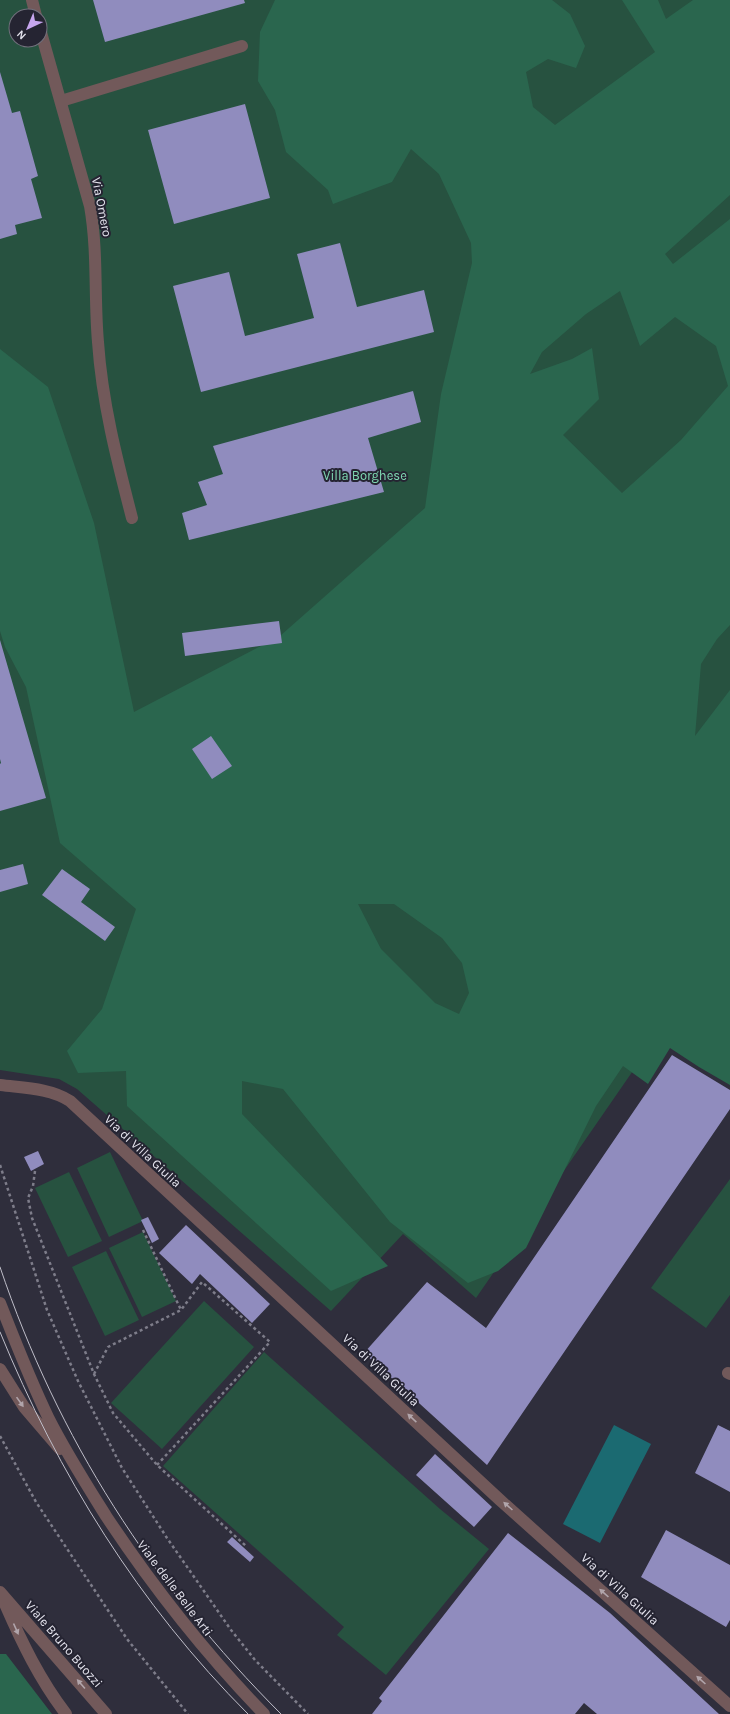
<svg xmlns="http://www.w3.org/2000/svg" width="730" height="1714" font-family="Karla,sans-serif">
<style>
.green{fill:#275240;fill-rule:evenodd}
.forest{fill:#2a664e;fill-rule:evenodd}
.water{fill:#1b6a71}
.building{fill:#908cbe}
.lines{fill:none;stroke-linecap:round;stroke-linejoin:round}
.path{stroke:#7e7d8a;stroke-width:2.5;stroke-dasharray:3 3;stroke-linecap:butt}
.minor{stroke:#72595a;stroke-width:12}
.tram{stroke:#bfbec9;stroke-width:1}
.oneway{fill:#b1a5ab}
.labels{text-anchor:middle;dominant-baseline:central;stroke-width:4;stroke-linejoin:round;paint-order:stroke}
.street-label{font-size:13px;fill:#e5e4ee;stroke:#252432}
.park-label{font-size:13px;fill:#7fd9b3;stroke:#252432}
</style>
<rect width="100%" height="100%" fill="#2f2e3c"/>
<!-- green -->
<path class="green" d="M0 0H730V1078L657 1036 476 1298 403 1234 331 1311 77 1089 59 1079 0 1070ZM16 16H40V40H16Z
M110 1152 143 1221 109 1237 77 1168Z
M69 1172 102 1241 68 1257 35 1188Z
M730 1179V1295L706 1328 651 1288Z
M143 1232 176 1301 142 1317 109 1248Z
M106 1251 139 1320 105 1336 72 1267Z
M204 1301 254 1347 162 1449 111 1403Z
M264 1352 440 1509 489 1549 386 1675 337 1635 344 1627 163 1466Z"/>
<!-- forest -->
<path class="forest" d="M275 0H552L570 14 585 46 576 68 548 59 526 72 533 107 555 125 655 52 622 0H658L666 19 693 0H730V195L665 254 673 264 730 219V625L717 639 701 664 695 736 730 690V1085L699 1067 670 1048 648 1084 623 1066 596 1106 526 1248 498 1271 468 1283 390 1222 283 1089 242 1081V1114L388 1266 331 1291 127 1106 126 1071 78 1073 67 1051 102 1009 136 909 60 843 26 687 5 647 0 631V349L48 387 94 523 134 712 280 636 425 508 441 394 472 263 471 243 439 174 411 149 392 182 333 204 328 190 286 152 275 110 258 81 260 32ZM620 291 640 346 675 317 716 346 728 386 681 440 622 493 563 435 599 399 592 348 572 359 530 374 542 352 586 314ZM358 904H394L442 938 462 963 469 993 459 1014 435 1003 381 949Z
M0 1654H6L52 1714H0Z"/>
<!-- water -->
<path class="water" d="M614 1425 651 1444 600 1543 563 1524Z"/>
<!-- building -->
<path class="building" d="M93 0H244L245 3 105 42Z
M0 72 12 113 20 111 38 176 31 179 42 218 15 225 17 234 0 239Z
M245 104 270 198 174 224 148 130Z
M340 243 357 307 424 290 434 332 201 392 173 286 229 272 245 336 314 318 297 254Z
M413 391 421 422 368 438 384 492 189 540 182 513 207 505 198 482 223 474 213 446Z
M279 621 282 643 185 656 182 633Z
M0 640 46 798 0 811V764L1 763 0 759Z
M211 736 232 766 212 779 192 749Z
M23 864 28 884 0 892V870Z
M62 869 90 889 81 902 115 927 105 941 42 895Z
M672 1055 730 1090V1109L487 1465 364 1353 427 1282 486 1328Z
M38 1151 44 1164 31 1171 24 1157Z
M148 1217 159 1239 152 1243 141 1220Z
M186 1225 270 1304 252 1323 200 1274 192 1284 159 1253Z
M718 1425 730 1431V1492L695 1473Z
M435 1454 492 1507 474 1527 416 1475Z
M666 1530 730 1565V1620L726 1627 641 1577Z
M508 1533 610 1613 719 1714H597L584 1703 575 1714H372L382 1701 379 1698Z
M232 1537 254 1557 250 1562 227 1542Z"/>
<g class="lines">
<!-- path -->
<path class="path" d="M0 1165 47 1310 78 1381 122 1468 167 1538 231 1630 255 1660 308 1714
M35 1171 33 1186 28 1198 32 1218 94 1374 113 1413 157 1465 246 1546
M143 1230 181 1310
M94 1374 108 1347 181 1310 202 1282 270 1342 157 1465
M0 1436 36 1502 127 1639 188 1714"/>
<!-- minor -->
<path class="minor" d="M32 0 36 16
M40 29 90 206C98 252 94 297 98 342 102 402 117 460 132 518
M61 101 242 46
M0 1085C23 1088 50 1088 70 1101L500 1500 730 1706
M0 1303C15 1341 30 1380 48 1417 65 1451 86 1484 106 1516 153 1587 205 1653 264 1714
M0 1369 24 1407 60 1449
M728 1373 730 1374
M0 1592 106 1714
M5 1604C22 1643 40 1680 66 1714"/>
<!-- tram -->
<path class="tram" d="M0 1267C58 1439 152 1585 281 1714
M0 1332C58 1474 139 1605 248 1714"/>
</g>
<!-- one-way arrows -->
<defs><path id="oneway-solid" d="M-6-.8H1V-3.2L6.5 0L1 3.2V.8H-6Z"/></defs>
<g class="oneway">
<use href="#oneway-solid" transform="translate(20 1402) rotate(55)"/>
<use href="#oneway-solid" transform="translate(412 1418) rotate(-137)"/>
<use href="#oneway-solid" transform="translate(508 1506) rotate(-138)"/>
<use href="#oneway-solid" transform="translate(604 1593) rotate(-138)"/>
<use href="#oneway-solid" transform="translate(16 1629) rotate(66)"/>
<use href="#oneway-solid" transform="translate(701 1680) rotate(-138)"/>
<use href="#oneway-solid" transform="translate(81 1684) rotate(-131)"/>
</g>
<g class="labels">
<!-- street labels -->
<g class="street-label">
<text transform="translate(102 207) rotate(79)">Via Omero</text>
<text transform="translate(143 1151) rotate(43)">Via di Villa Giulia</text>
<text transform="translate(381 1370) rotate(43)">Via di Villa Giulia</text>
<text transform="translate(175 1588) rotate(53)">Viale delle Belle Arti</text>
<text transform="translate(620 1589) rotate(42)">Via di Villa Giulia</text>
<text transform="translate(64 1644) rotate(49)">Viale Bruno Buozzi</text>
</g>
<!-- park labels -->
<g class="park-label">
<text x="365" y="475">Villa Borghese</text>
</g>
</g>
<!-- north arrow -->
<g transform="translate(28 28) rotate(224)"><circle r="19" fill="#252432" stroke="#72717d"/>
<path d="M0-3L7 15L0 10L-7 15Z" fill="#c7a6ef"/>
<text y="-6" font-size="11" font-weight="bold" text-anchor="middle" fill="#e5e4ee">N</text>
</g>
</svg>
